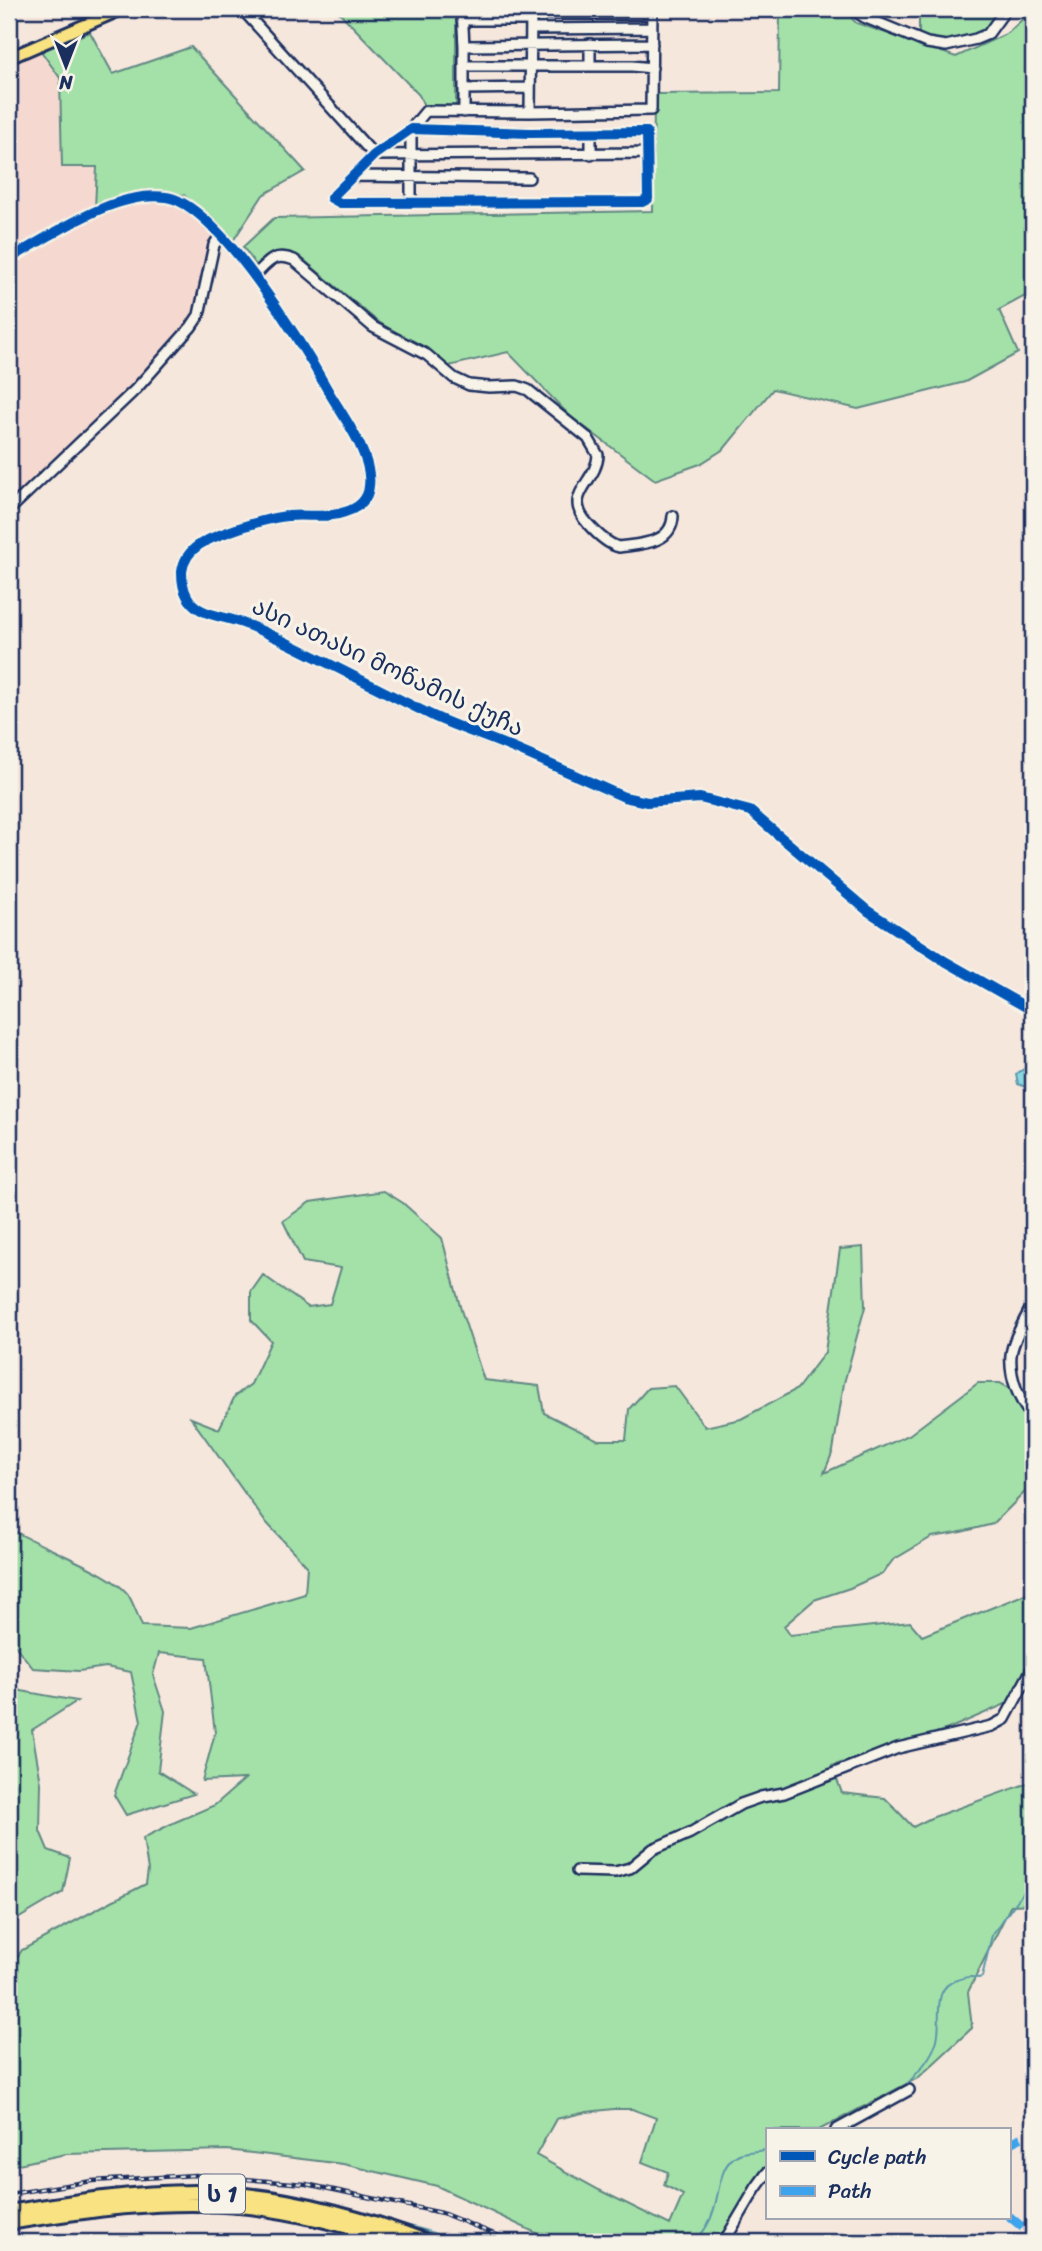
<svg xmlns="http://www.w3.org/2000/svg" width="1042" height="2251" font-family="Sriracha,'Noto Sans Georgian',sans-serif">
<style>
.built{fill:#f5d9d0}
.green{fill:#a4e1a8;stroke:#608883;stroke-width:2;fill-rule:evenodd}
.water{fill:#88dadf;stroke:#5c96ab;stroke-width:2}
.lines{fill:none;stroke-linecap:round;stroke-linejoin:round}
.stream{stroke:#5c96ab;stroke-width:2}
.minor-casing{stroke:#1b2f5e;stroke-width:14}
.major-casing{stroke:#1b2f5e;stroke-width:16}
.highway-casing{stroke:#1b2f5e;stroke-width:18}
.minor{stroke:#f7f3e8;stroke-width:9}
.major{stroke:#f8e281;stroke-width:10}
.highway{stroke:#f8e281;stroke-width:12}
.rail-casing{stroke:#1b2f5e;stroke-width:4.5}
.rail{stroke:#f7f3e8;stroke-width:2;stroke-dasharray:5;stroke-linecap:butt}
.quiet{stroke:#3da3ed;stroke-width:9;stroke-dasharray:18 9;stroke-linecap:butt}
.cycleway-casing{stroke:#f7f3e8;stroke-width:15}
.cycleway{stroke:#0057b8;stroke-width:10}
.labels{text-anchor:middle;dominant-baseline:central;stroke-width:6;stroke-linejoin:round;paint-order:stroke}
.shield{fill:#f7f3e8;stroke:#5d6a87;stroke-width:2}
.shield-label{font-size:23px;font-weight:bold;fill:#1b2f5e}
.street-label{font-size:24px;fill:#1b2f5e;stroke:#f7f3e8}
</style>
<rect width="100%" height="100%" fill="#f6e7dd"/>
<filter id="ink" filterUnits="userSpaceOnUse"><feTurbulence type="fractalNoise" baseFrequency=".0143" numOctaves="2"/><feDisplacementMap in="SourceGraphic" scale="14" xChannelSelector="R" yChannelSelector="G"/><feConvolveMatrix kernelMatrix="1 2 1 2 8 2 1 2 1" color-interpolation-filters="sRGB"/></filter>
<g filter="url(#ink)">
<!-- built -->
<path class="built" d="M41 51 61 78 62 167H97L95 208 9 254V65Z
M164 202 185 209 215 237 193 320 129 391 19 496 9 498V263L103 212 127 204Z
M1033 316V354L1020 323Z"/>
<!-- green -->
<path class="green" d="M336 9H456V106L425 108 419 95Z
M780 9H843L856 23 956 57 1008 33 1033 9V292L999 310 1018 353 965 382 858 409 773 389 724 449 700 464 655 480 570 416 508 352 449 366 377 321 299 256 278 252 258 268 243 247 274 218 653 211 654 94 779 93Z
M1002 11 990 27 972 38 941 43 919 34V13Z
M90 32 113 74 191 47 305 171 263 195 233 241 184 195 154 192 122 196 95 208 97 167H62L60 78 41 51Z
M384 1191 403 1203 442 1238 461 1310 484 1380 539 1386 544 1413 598 1440H626L629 1409 648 1388 675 1386 705 1427 741 1419 797 1389 825 1352 840 1249 863 1247 865 1307 844 1383 833 1451 824 1473 909 1435 978 1383H1000L1013 1390 1033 1417V1484L993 1524 957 1533 932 1537 893 1560 883 1573 850 1588 814 1600 784 1626 790 1635 910 1622 922 1636 1033 1591V1671L1008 1703 948 1729 832 1766 842 1793 885 1798 913 1827 931 1818 1028 1783 1033 1779V1904L1011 1905 968 1992 972 2028 918 2078 819 2130H767V2169L718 2242H555L437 2186 343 2164 227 2150 66 2154 9 2166V1964L14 1962 22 1950 110 1902 146 1884 148 1870 143 1838 173 1823 215 1805 245 1779 202 1781 215 1733 206 1658 159 1653 153 1675 165 1711 158 1771 194 1794 126 1815 114 1795 141 1721 131 1672 106 1667 79 1671 33 1668 9 1638V1528C35 1545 115 1573 129 1596 134 1605 138 1616 142 1626L191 1628 305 1594 307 1566 264 1520 191 1418 219 1429 235 1396 251 1384 271 1341 251 1320V1292L263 1275 308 1307 330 1304 341 1268 303 1262 283 1221 310 1202ZM613 2109H632L656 2118 642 2162 668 2172 664 2185 683 2195 670 2225 599 2190 536 2155 556 2119 587 2112Z
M16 1690 77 1701 32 1730 41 1783 40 1831 48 1850 70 1858 63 1892 9 1924V1694Z"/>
<!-- water -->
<path class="water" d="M1024 1069H1033V1090L1018 1084 1016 1074Z"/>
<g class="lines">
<!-- stream -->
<path class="stream" d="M904 2087C916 2075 931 2059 936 2043 944 2022 929 1988 957 1980 966 1977 970 1976 978 1978L982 1977 992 1935 1025 1890 1027 1888 1033 1889
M231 2188 261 2190 322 2202
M9 2204 136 2187 194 2186
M365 2214 428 2231 454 2242
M694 2242C703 2234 711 2221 714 2209 720 2190 719 2164 739 2154 747 2151 759 2151 767 2150"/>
<!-- minor casing -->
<g class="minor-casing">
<path id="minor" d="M242 9 374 155 648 153
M462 9 464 46V112
M852 9 864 17 927 43 946 46 976 39 988 34 1006 9
M531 14H652
M462 20H531
M531 29 652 28
M590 44V66
M464 46 652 44
M464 66H632L652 68
M464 89 530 88
M530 112 651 110 652 9
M411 129 530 133 647 132 648 199 642 202 340 203 331 198 374 155Z
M411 129 426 111 530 112 531 9
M411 129V202
M591 132V154
M353 176 529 178
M9 259C53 235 114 190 166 197 218 204 305 349 330 394 345 419 373 457 369 486 368 500 358 508 345 512 327 519 307 514 288 516 272 517 255 523 239 528 217 536 185 543 182 572 182 580 183 589 187 596 197 615 218 615 236 621 250 625 264 632 277 638 329 663 380 690 431 715 456 727 482 735 508 746 547 762 585 780 624 797L647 802 700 798 750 811 868 911 943 960 1033 1011
M254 276C269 262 273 252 294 260L373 327 427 355 454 378 469 385 489 387 517 386 528 390 588 438 598 455C597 483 561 494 588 524 596 533 607 544 619 547 641 544 672 544 673 516
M9 510 136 389 191 327 199 315 214 245 220 236
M1033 1303C1026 1319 1013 1338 1011 1355 1009 1378 1020 1402 1033 1418
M577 1871 615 1872 630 1868 653 1849 690 1833 741 1804 761 1797 784 1793 898 1748 992 1726 1005 1719 1033 1667
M836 2130 909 2090
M724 2242 756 2188 767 2173"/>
</g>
<!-- major casing -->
<g class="major-casing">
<path id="major" d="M9 58 122 9"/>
</g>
<!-- highway casing -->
<g class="highway-casing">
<path id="highway" d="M9 2212C70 2202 132 2192 195 2192 275 2192 355 2214 429 2242
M9 2223C85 2211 161 2199 239 2206 294 2211 348 2226 401 2242"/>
</g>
<!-- minor -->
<use href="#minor" class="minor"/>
<!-- major -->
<use href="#major" class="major"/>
<!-- highway -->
<use href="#highway" class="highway"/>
<!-- rail casing -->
<g class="rail-casing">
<path id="rail" d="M9 2194 92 2181 195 2175 306 2184 442 2213 514 2242"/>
</g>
<!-- rail -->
<use href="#rail" class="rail"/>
<!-- quiet -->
<path class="quiet" d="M1009 2149 1010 2144 1025 2135H1033
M1009 2216 1028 2232 1033 2241"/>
<!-- cycleway casing -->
<g class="cycleway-casing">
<path id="cycleway" d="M411 129 530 133 647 132 648 199 642 202 340 203 331 198 374 155Z
M9 259C53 235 114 190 166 197 218 204 305 349 330 394 345 419 373 457 369 486 368 500 358 508 345 512 327 519 307 514 288 516 272 517 255 523 239 528 217 536 185 543 182 572 182 580 183 589 187 596 197 615 218 615 236 621 250 625 264 632 277 638 329 663 380 690 431 715 456 727 482 735 508 746 547 762 585 780 624 797L647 802 700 798 750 811 868 911 943 960 1033 1011"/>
</g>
<!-- cycleway -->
<use href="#cycleway" class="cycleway"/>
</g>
</g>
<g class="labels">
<!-- shield labels -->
<rect class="shield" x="199" y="2174.5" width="46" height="39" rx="5"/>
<g class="shield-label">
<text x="222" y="2194">ს 1</text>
</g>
<!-- street labels -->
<g class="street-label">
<text transform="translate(388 667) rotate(25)">ასი ათასი მოწამის ქუჩა</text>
</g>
</g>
<!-- margin -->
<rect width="1042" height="2251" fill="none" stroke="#f7f3e8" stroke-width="35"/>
<rect x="18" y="18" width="1007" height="2216" fill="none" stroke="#1b2f5e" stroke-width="2.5" filter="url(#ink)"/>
<!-- legend -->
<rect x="766" y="2128" width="245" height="91" fill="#f7f3e8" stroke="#9fa5b1" stroke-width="2"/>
<rect x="780" y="2151" width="35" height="10" fill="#0057b8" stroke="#9fa5b1" stroke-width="2"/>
<text x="828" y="2164" font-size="21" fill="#1b2f5e">Cycle path</text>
<rect x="780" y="2186" width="35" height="10" fill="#3da3ed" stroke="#9fa5b1" stroke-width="2"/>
<text x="828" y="2198" font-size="21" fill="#1b2f5e">Path</text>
<!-- north arrow -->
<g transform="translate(66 66) rotate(180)" stroke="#f7f3e8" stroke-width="5" paint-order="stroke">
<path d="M0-5L12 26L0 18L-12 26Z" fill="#1b2f5e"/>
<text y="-10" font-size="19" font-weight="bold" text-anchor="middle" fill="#1b2f5e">N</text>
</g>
</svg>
